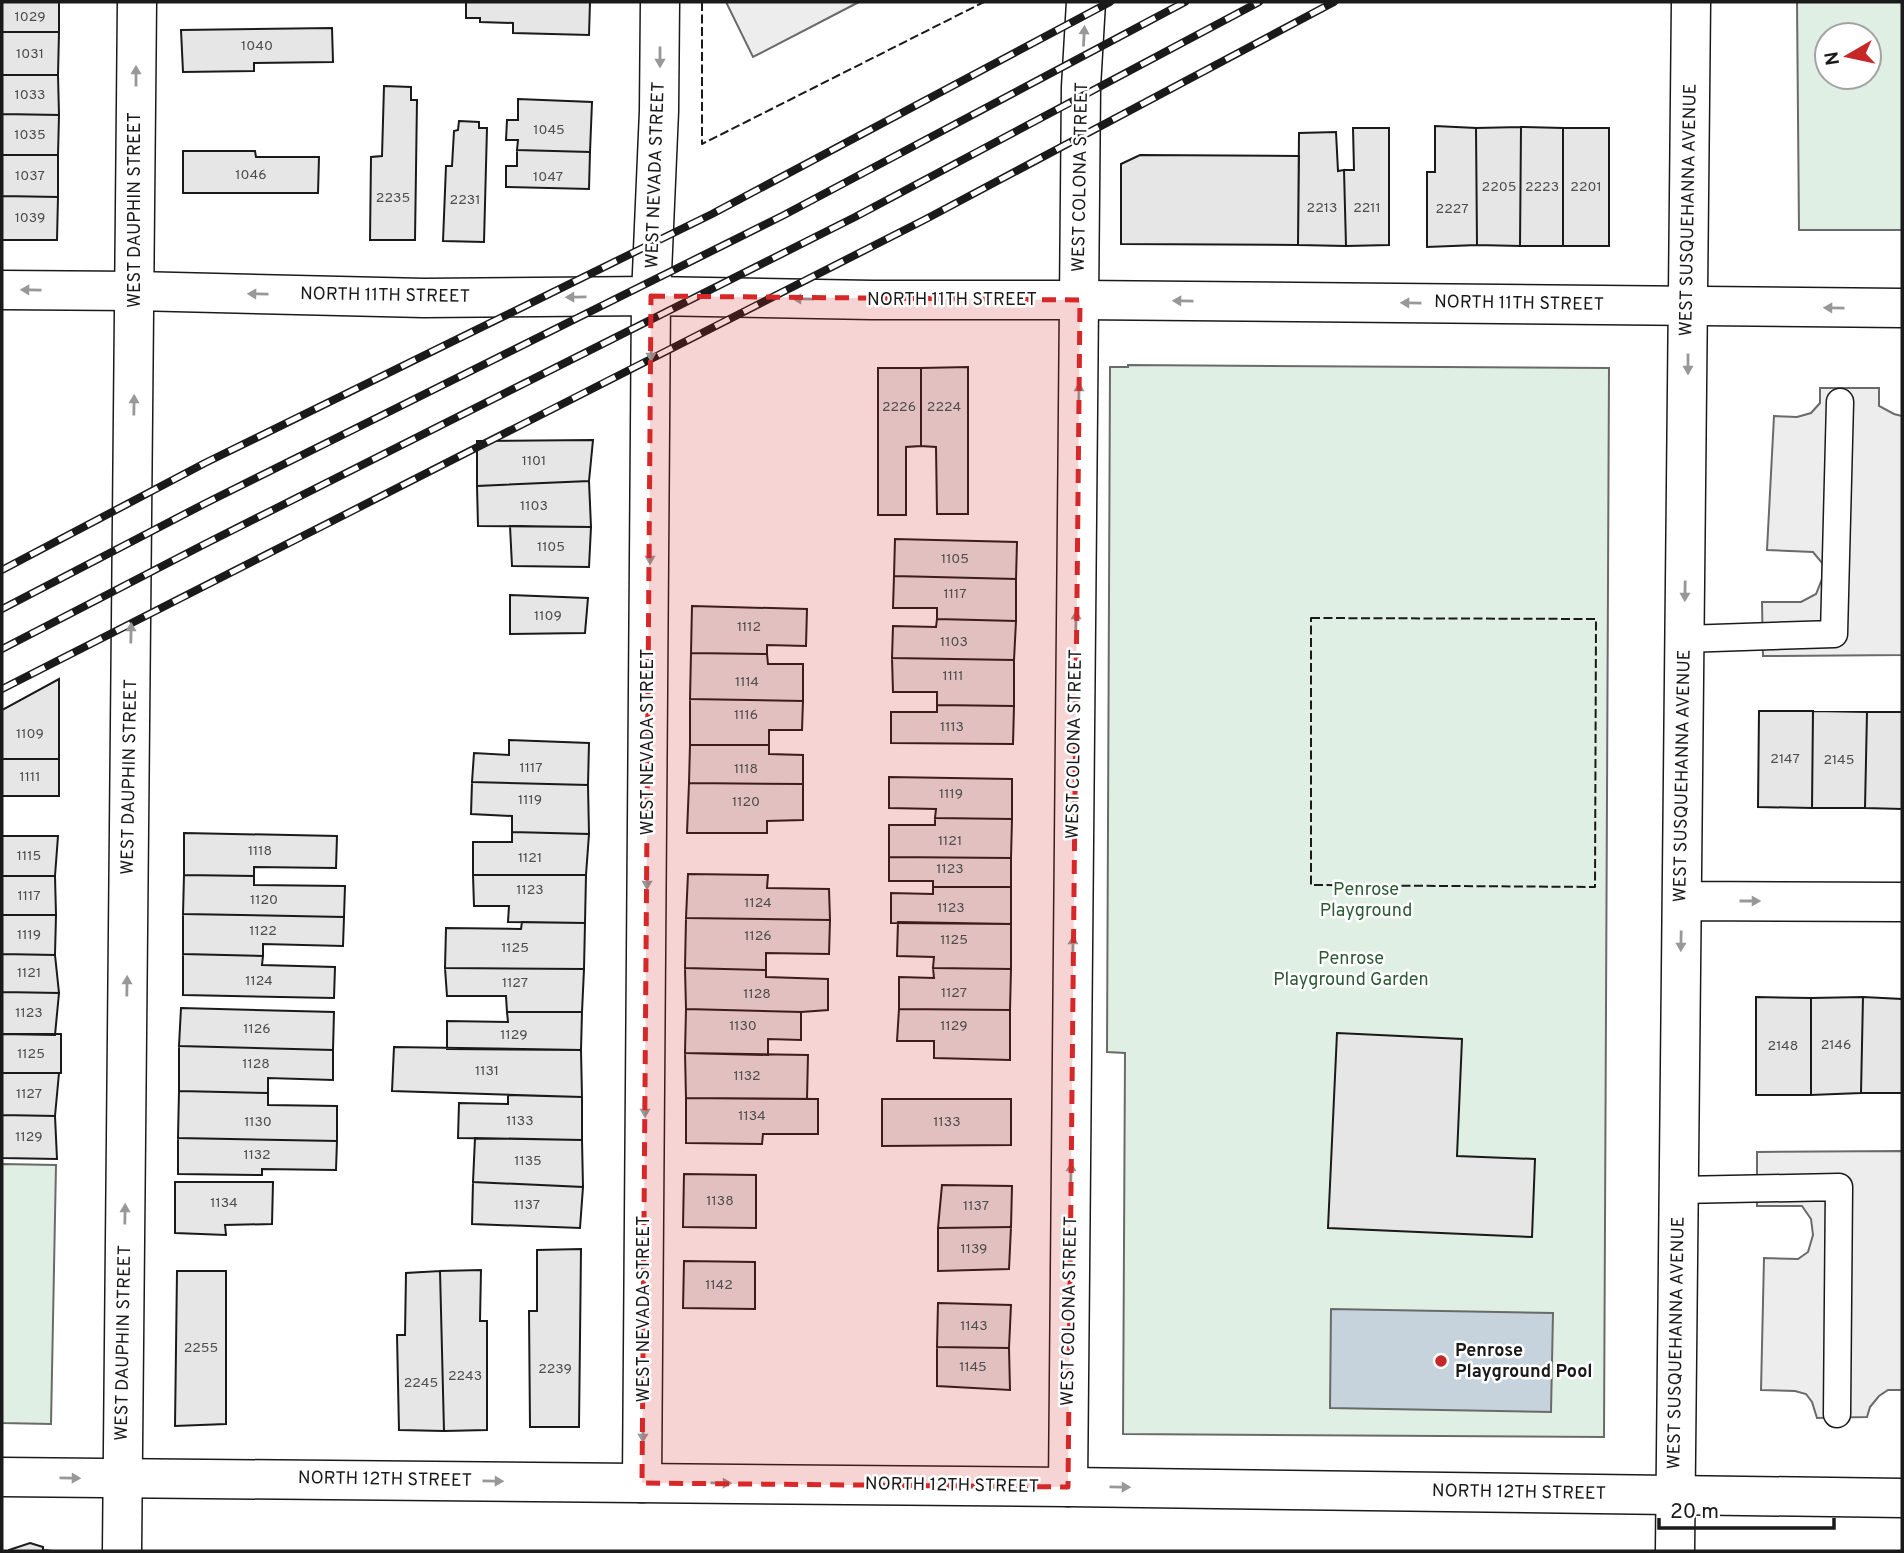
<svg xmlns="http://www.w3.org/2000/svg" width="1904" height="1553" font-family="Overpass,sans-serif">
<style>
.green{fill:#e0efe3;stroke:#6a6a6a;stroke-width:2;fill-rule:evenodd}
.parking{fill:#ededed;stroke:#6a6a6a;stroke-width:2}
.water{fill:#c6d2dc;stroke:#6a6a6a;stroke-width:2}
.building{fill:#e6e6e6;stroke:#1a1a1a;stroke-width:2}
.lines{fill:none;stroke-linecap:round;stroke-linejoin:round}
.service-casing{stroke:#1a1a1a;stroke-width:29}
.minor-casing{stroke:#1a1a1a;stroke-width:41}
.tertiary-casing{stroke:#1a1a1a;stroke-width:41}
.secondary-casing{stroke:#1a1a1a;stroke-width:41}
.service{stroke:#fff;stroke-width:26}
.minor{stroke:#fff;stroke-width:38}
.tertiary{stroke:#fff;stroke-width:38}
.secondary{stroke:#fff;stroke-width:38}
.rail-casing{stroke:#1a1a1a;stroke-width:8}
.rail{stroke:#fff;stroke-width:5;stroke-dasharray:16;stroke-linecap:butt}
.fence{stroke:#1a1a1a;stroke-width:2;stroke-dasharray:9 3.5;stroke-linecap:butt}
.oneway{fill:#989898}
.marked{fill:#d62828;fill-opacity:0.2;stroke:#d62828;stroke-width:5;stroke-dasharray:14 9;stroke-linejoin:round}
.poi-dot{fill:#c62828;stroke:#fff;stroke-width:2.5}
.labels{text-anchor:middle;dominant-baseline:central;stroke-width:5;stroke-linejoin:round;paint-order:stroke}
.number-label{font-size:14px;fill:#4d4d4d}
.street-label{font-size:18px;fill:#1a1a1a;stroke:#fff}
.park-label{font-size:18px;fill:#2b5a34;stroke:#fff}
.poi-label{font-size:18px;font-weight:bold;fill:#1a1a1a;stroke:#fff;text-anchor:start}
</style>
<rect width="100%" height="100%" fill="#fff"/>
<!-- green -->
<path class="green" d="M1797 2H1902V230H1799ZM1869 35V77H1827V35Z
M1128 365 1609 368 1604 1437 1123 1434 1125 1053 1107 1052 1110 367H1128Z
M2 1164 56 1165 51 1424 2 1423Z"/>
<!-- parking -->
<path class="parking" d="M726 2H859L753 57Z
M1820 388H1879V406L1894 414 1902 416V655L1763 656 1762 602H1801L1816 594 1822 579 1823 564 1813 552 1767 550 1774 416 1797 417 1811 413 1820 403Z
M1902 1151V1390H1888L1879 1396 1870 1407 1867 1417 1817 1418 1812 1402 1806 1394 1795 1391 1761 1390 1764 1258 1798 1259 1808 1252 1813 1235 1811 1219 1802 1206H1757V1152Z"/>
<!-- water -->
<path class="water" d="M1331 1309 1553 1313 1551 1412 1330 1408Z"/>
<!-- building -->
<path class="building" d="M2 2H59V32H2Z
M466 2H590L589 35 513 33V23L480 22V18H466Z
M332 28 333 62 254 63V71L183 72 181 30Z
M2 32H59L58 75H2Z
M2 75H58L59 115 2 114Z
M384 86 411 87V100H417L415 240H370L371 157 382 156Z
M518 99 592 102 590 152 517 150 518 140H506L507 120H518Z
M2 114 59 115 58 155H2Z
M459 121 479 122V128H487L484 242 443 241 446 166H452L454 131 458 130Z
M1435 126 1476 128 1477 245 1427 247V172H1435Z
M1521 127 1563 128V246H1520Z
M1521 127 1520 246 1477 245 1476 128Z
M1353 128H1389V245L1346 246 1344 170H1354Z
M1563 128H1609V246H1563Z
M1336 132 1338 171 1344 170 1346 246 1298 245 1299 133Z
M517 150 590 152 589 189 506 187V166H517Z
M183 151H255L256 157H319L318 193H183Z
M2 155H58V197L2 196Z
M1140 155 1299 156 1298 245 1121 244V164Z
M2 196 58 197 57 240H2Z
M968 367V514H937L936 447 921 446V368Z
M878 368H921V446L906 447V515H878Z
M593 440 589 481 477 486V441Z
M589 481 591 527 478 526 477 486Z
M510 526 591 527 589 567 512 566Z
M895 539 1017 542 1016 579 894 576Z
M894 576 1016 579V621L937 619V608H893Z
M510 595 588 598 585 633 510 634Z
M692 606 807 609 806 646 767 645V654L691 653Z
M937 619 1016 621 1014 660 892 658 893 626 936 627Z
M691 653 767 654 768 664H803V701L690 699Z
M892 658 1014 660V706L937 705V692H893Z
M59 679V759H2V710Z
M690 699 803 701 802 730H769V745H690Z
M937 705 1014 706 1013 744 891 743V712H937Z
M1759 711H1813L1812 808 1758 807Z
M1813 711 1867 712 1865 808H1812Z
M1867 712H1902V809L1865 808Z
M509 740 589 743 588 785 472 782 474 753 509 755Z
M690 745H769V754L803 755V784L689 783Z
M2 759H59V796H2Z
M889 777 1012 779V819L935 818 936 809 889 808Z
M472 782 588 785 589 834 512 832V816L471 814Z
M689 783 803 784V820L767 821V833H687Z
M935 818 1012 819 1011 858 889 857V825H935Z
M512 832 589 834 586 875H473V842H512Z
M184 833 337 836 336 868 254 867V876L184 875Z
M2 836H58L55 876H2Z
M889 857 1011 858V887H933V881H889Z
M688 874 768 875 767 888 829 889 830 920 686 918Z
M184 875 254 876V885L345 886 344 917 183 914Z
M473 875H586L585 923 508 922 509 906H474Z
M2 876H55L56 915H2Z
M933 887H1011V924L891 923V893L933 894Z
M183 914 344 917 343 946 263 944V956L183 954Z
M2 915H56L55 955 2 954Z
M686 918 830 920 829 954 766 953V970L685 968Z
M522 922 585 923 584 969 445 968 446 928 521 929Z
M898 922 1011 924V969L933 968 934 957 897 956Z
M2 954 55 955 59 993 2 992Z
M183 954 263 956 262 965 335 967 334 998 183 995Z
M445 968 584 969 582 1012H507L506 996H447Z
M685 968 766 970V977L828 979V1010L801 1012 686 1009Z
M933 968 1011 969 1010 1010 899 1009V977L934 978Z
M2 992 59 993 55 1035 2 1034Z
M1756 997 1811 998V1095H1756Z
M1863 997 1861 1093 1811 1095V998Z
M1863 997 1902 999V1093H1861Z
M181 1008 334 1012 333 1050 179 1046Z
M686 1009 801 1012V1040L768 1039V1055L685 1053Z
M899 1009 1010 1010V1060L934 1058V1041H897Z
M507 1012H582L581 1050 447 1049V1021L508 1022Z
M1337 1033 1462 1039 1457 1156 1535 1159 1532 1237 1328 1228Z
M2 1034H61V1073H2Z
M179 1046 333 1050V1080L268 1078V1093L179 1091Z
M394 1047 581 1050 582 1097 392 1091Z
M685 1053 808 1055 807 1099 686 1098Z
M2 1073H59L55 1116 2 1115Z
M179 1091 268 1093V1105L337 1106V1141L178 1138Z
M508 1095 582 1097V1140L458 1138 459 1103 508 1104Z
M686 1098 818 1099V1134H763L762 1144 686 1143Z
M882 1099H1011V1145L882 1146Z
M2 1115 55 1116 57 1159 2 1158Z
M178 1138 337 1141 336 1170 262 1169V1175L178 1174Z
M475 1138 582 1140 583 1187 473 1182Z
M684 1174 756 1175V1228L683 1227Z
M175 1182H273L272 1224 225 1225 226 1235 175 1233Z
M473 1182 583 1187 580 1228 472 1224Z
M942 1185 1012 1186 1011 1227 938 1228Z
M1011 1227 1009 1269 938 1271V1228Z
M581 1249 579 1427H530L529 1311H537V1250Z
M684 1261 755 1262V1309L683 1308Z
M481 1270 480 1321H487V1430L444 1431 440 1271Z
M177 1271H226V1424L175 1426Z
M440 1271 444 1431 399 1430 397 1335H405L406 1273Z
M938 1303 1011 1305 1009 1348 937 1347Z
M937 1347 1009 1348 1010 1390 937 1386Z
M30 1543 43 1547V1550L53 1551H9V1550Z"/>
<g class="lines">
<!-- service casing -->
<g class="service-casing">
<path id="service" d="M1684 639 1834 634 1840 402
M1679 1190 1839 1187 1837 1414"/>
</g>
<!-- minor casing -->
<g class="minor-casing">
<path id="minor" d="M1682 901 1902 902
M642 1483 651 296 659 111 660 2
M1068 1487 1081 87 1086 2
M1675 1551 1691 2"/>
</g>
<!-- tertiary casing -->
<g class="tertiary-casing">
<path id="tertiary" d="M122 1551 137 2"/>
</g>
<!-- secondary casing -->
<g class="secondary-casing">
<path id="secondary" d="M2 290 135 291 424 298 651 296 872 300H1080L1902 308
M2 1477 1068 1487 1902 1498"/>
</g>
<!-- service -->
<use href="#service" class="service"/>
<!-- minor -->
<use href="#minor" class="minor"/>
<!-- tertiary -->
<use href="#tertiary" class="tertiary"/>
<!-- secondary -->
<use href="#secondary" class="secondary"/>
<!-- rail casing -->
<g class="rail-casing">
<path id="rail" d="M2 570 205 463 712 214 1110 2
M2 609 204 504 784 215 1185 2
M2 649 203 545 855 217 1259 2
M2 689 926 219 1334 2"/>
</g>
<!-- rail -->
<use href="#rail" class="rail"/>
<!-- fence -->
<path class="fence" d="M702 2V144L984 2
M1311 618 1596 619 1595 887 1311 885Z"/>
</g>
<!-- one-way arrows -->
<defs><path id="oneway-solid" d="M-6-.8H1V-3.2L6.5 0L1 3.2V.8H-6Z" transform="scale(1.75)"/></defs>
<g class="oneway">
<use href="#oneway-solid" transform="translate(1084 36) rotate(-87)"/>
<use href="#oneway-solid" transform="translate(660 57) rotate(90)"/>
<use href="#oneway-solid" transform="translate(136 76) rotate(-90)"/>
<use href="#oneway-solid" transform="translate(31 290) rotate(-179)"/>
<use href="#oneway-solid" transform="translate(258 294) rotate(-179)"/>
<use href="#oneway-solid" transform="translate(576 297) rotate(179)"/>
<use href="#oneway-solid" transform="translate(803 299) rotate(-179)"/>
<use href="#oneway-solid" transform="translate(1183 301) rotate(-179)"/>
<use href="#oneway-solid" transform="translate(1411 303) rotate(-179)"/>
<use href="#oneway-solid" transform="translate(1834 308) rotate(-179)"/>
<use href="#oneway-solid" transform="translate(651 351) rotate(90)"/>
<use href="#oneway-solid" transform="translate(1688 364) rotate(90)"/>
<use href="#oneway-solid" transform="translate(1079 393) rotate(-89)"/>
<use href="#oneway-solid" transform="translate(134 405) rotate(-89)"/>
<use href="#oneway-solid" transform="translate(650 554) rotate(90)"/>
<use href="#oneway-solid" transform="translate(1685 591) rotate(91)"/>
<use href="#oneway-solid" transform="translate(1076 621) rotate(-89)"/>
<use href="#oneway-solid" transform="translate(131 633) rotate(-89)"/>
<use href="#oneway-solid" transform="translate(647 879) rotate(90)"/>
<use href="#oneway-solid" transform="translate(1750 901)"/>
<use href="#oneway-solid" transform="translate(1681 941) rotate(91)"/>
<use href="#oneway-solid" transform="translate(1073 946) rotate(-89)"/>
<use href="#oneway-solid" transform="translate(127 986) rotate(-89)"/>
<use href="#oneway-solid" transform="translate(645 1107) rotate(90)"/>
<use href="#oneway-solid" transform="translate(1071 1173) rotate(-89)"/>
<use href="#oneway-solid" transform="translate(125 1214) rotate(-89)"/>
<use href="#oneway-solid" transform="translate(643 1432) rotate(91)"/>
<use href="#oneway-solid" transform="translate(70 1478) rotate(1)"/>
<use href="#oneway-solid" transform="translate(493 1481) rotate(1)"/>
<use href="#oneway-solid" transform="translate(721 1483) rotate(1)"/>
<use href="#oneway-solid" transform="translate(1120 1487) rotate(1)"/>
</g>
<!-- marked area -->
<path class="marked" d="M651 296 1080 300 1068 1487 642 1483Z"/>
<!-- markers -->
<circle class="poi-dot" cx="1441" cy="1361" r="7"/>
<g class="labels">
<!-- number labels -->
<g class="number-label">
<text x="30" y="17">1029</text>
<text x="257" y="46">1040</text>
<text x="30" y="54">1031</text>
<text x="30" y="95">1033</text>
<text x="549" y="130">1045</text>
<text x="30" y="135">1035</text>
<text x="251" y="175">1046</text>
<text x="30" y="176">1037</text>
<text x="548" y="177">1047</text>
<text x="1499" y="187">2205</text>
<text x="1542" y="187">2223</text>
<text x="1586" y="187">2201</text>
<text x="393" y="198">2235</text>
<text x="465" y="200">2231</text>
<text x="1322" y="208">2213</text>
<text x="1367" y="208">2211</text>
<text x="1452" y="209">2227</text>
<text x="30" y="218">1039</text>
<text x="899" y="407">2226</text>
<text x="944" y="407">2224</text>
<text x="534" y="461">1101</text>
<text x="534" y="506">1103</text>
<text x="551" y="547">1105</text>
<text x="955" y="559">1105</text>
<text x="955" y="594">1117</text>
<text x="548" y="616">1109</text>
<text x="749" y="627">1112</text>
<text x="954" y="642">1103</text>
<text x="953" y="676">1111</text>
<text x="747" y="682">1114</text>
<text x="746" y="715">1116</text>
<text x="952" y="727">1113</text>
<text x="30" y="734">1109</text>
<text x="1785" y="759">2147</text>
<text x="1839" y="760">2145</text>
<text x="531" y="768">1117</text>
<text x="746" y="769">1118</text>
<text x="30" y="777">1111</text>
<text x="951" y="794">1119</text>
<text x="530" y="800">1119</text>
<text x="746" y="802">1120</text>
<text x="950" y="841">1121</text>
<text x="260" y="851">1118</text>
<text x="29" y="856">1115</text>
<text x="530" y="858">1121</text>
<text x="950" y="869">1123</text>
<text x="530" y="890">1123</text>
<text x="29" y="896">1117</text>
<text x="264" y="900">1120</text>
<text x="758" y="903">1124</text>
<text x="951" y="908">1123</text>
<text x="263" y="931">1122</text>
<text x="29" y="935">1119</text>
<text x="758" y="936">1126</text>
<text x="954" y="940">1125</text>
<text x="515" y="948">1125</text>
<text x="29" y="973">1121</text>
<text x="259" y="981">1124</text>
<text x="515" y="983">1127</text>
<text x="954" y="993">1127</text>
<text x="757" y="994">1128</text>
<text x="29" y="1013">1123</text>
<text x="743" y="1026">1130</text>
<text x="954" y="1026">1129</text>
<text x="257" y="1029">1126</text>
<text x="514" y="1035">1129</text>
<text x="1836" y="1045">2146</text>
<text x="1783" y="1046">2148</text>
<text x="31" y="1054">1125</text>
<text x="256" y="1064">1128</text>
<text x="487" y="1071">1131</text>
<text x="747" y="1076">1132</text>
<text x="29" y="1094">1127</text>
<text x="752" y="1116">1134</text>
<text x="520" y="1121">1133</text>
<text x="258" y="1122">1130</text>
<text x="947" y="1122">1133</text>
<text x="29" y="1137">1129</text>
<text x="257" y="1155">1132</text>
<text x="528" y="1161">1135</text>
<text x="720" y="1201">1138</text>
<text x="224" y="1203">1134</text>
<text x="527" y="1205">1137</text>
<text x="976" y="1206">1137</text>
<text x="974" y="1249">1139</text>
<text x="719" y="1285">1142</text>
<text x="974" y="1326">1143</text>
<text x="201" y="1348">2255</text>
<text x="973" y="1367">1145</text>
<text x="555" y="1369">2239</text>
<text x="465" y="1376">2243</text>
<text x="421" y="1383">2245</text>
</g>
<!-- street labels -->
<g class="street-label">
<text transform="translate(656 175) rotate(-88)">WEST NEVADA STREET</text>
<text transform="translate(1081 177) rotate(-89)">WEST COLONA STREET</text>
<text transform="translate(135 210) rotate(-90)">WEST DAUPHIN STREET</text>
<text transform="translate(1689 210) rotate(-89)">WEST SUSQUEHANNA AVENUE</text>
<text transform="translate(385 296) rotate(1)">NORTH 11TH STREET</text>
<text x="952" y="300">NORTH 11TH STREET</text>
<text transform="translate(1519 304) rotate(1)">NORTH 11TH STREET</text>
<text transform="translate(648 742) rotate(-90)">WEST NEVADA STREET</text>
<text transform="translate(1075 744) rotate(-89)">WEST COLONA STREET</text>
<text transform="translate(1683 776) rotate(-89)">WEST SUSQUEHANNA AVENUE</text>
<text transform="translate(130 777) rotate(-89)">WEST DAUPHIN STREET</text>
<text transform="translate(644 1309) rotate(-90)">WEST NEVADA STREET</text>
<text transform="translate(1070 1311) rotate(-89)">WEST COLONA STREET</text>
<text transform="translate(124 1343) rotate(-89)">WEST DAUPHIN STREET</text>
<text transform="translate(1677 1343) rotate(-89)">WEST SUSQUEHANNA AVENUE</text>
<text transform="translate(385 1480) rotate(1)">NORTH 12TH STREET</text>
<text transform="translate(952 1486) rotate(1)">NORTH 12TH STREET</text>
<text transform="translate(1519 1493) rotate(1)">NORTH 12TH STREET</text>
</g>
<!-- park labels -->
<g class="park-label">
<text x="1366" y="890">Penrose<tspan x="1366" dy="21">Playground</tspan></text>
<text x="1351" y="959">Penrose<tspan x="1351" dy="21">Playground Garden</tspan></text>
</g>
<!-- poi labels -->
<g class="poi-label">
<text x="1455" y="1351">Penrose<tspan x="1455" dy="21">Playground Pool</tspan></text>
</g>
</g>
<!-- border -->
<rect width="1904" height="1553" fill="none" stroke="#1a1a1a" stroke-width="7"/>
<!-- north arrow -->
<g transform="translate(1848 56) rotate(261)"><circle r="33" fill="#ffffff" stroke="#a3a3a3" stroke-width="2"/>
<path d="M0-5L12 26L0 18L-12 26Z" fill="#c62828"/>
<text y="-10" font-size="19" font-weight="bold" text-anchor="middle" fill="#1a1a1a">N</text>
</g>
<!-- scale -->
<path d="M1659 1518v10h175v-10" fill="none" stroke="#1a1a1a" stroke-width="3.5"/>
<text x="1670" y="1518" font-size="21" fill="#1a1a1a" stroke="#ffffff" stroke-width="5" paint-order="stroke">20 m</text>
</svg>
